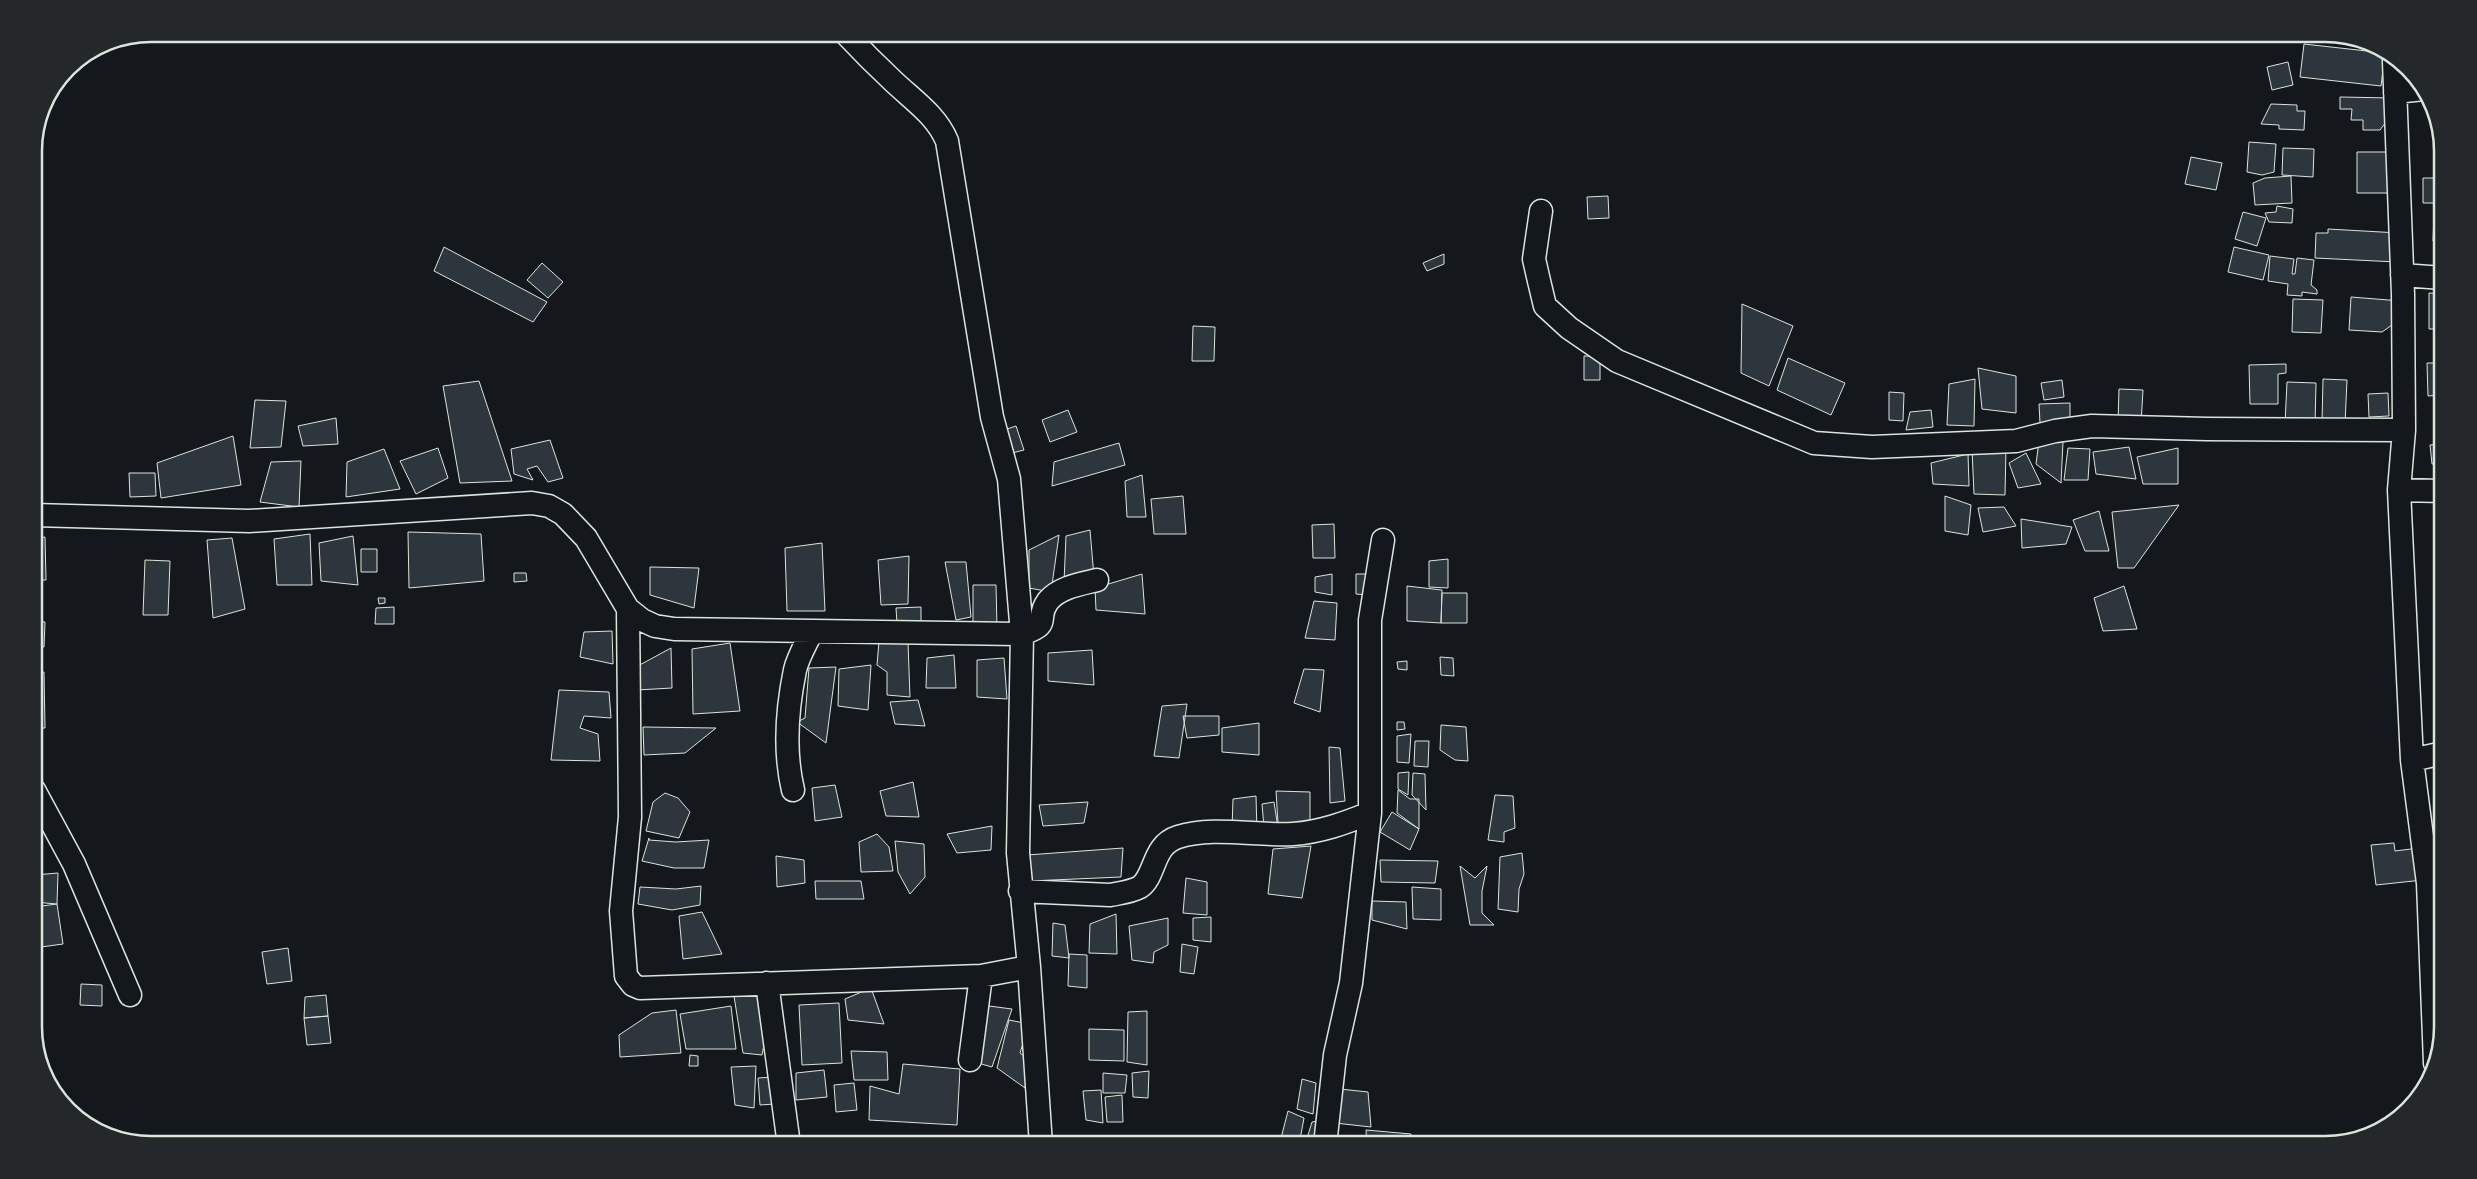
<svg xmlns="http://www.w3.org/2000/svg" width="2477" height="1179" font-family="'DM Sans',sans-serif">
<style>
.building{fill:#2c363c;stroke:#d8e6dc}
.lines{fill:none;stroke-linecap:round;stroke-linejoin:round}
.minor-casing{stroke:#d8e6dc;stroke-width:25}
.minor{stroke:#14181c;stroke-width:22}
.rim{fill:none;stroke:#d8e6dc;stroke-width:2.5}
</style>
<rect width="100%" height="100%" fill="#14181c"/>
<!-- building -->
<path class="building" d="M873 34H932L934 38 877 42Z
M2304 44 2385 53 2381 86 2300 77Z
M2288 62 2293 85 2272 90 2267 67Z
M2340 97 2392 98V114L2380 130H2363V120H2351L2352 109H2340Z
M2271 104 2297 105V111H2305L2304 130 2279 129V125L2261 124Z
M2249 142 2276 144 2274 172 2262 175 2247 172Z
M2283 148 2314 149 2313 177 2282 175Z
M2357 152H2391V193H2357Z
M2191 157 2222 163 2216 190 2185 184Z
M2291 176 2292 203 2255 205 2253 183 2265 178Z
M2423 178H2443V203H2423Z
M1608 196 1609 218 1588 219 1587 197Z
M2277 206 2293 209 2292 223 2269 222 2265 213 2276 212Z
M2243 212 2266 218 2257 246 2235 239Z
M2434 214H2443V242L2433 241Z
M2328 229 2399 233 2397 262 2315 258 2316 233H2328Z
M444 247 547 302 533 322 434 271Z
M2234 247 2269 255 2263 280 2228 272Z
M1444 254V264L1427 271 1423 263Z
M2270 256 2294 259 2292 274H2295L2297 258 2314 260 2311 285 2317 290V294L2302 292V296L2287 295 2288 284 2268 281Z
M542 263 563 282 548 298 527 280Z
M2429 293 2443 294V329H2429Z
M2351 297 2401 301 2399 320 2382 332 2349 330Z
M2293 299 2323 300 2321 333 2292 332Z
M1742 304 1793 326 1769 386 1741 373Z
M1193 326 1215 327 1214 361H1192Z
M2443 354V365L2438 357Z
M1584 356H1600V380H1584Z
M1788 358 1845 383 1831 415 1777 390Z
M2427 363H2440L2441 395 2428 396Z
M2286 364V373L2278 374V404H2250L2249 365Z
M1978 368 2016 376V413L1982 409Z
M1975 379 1974 426 1947 425 1949 384Z
M2323 379 2347 380 2345 424 2322 423Z
M2062 380 2064 397 2044 400 2041 383Z
M479 381 512 481 460 483 443 386Z
M2287 382 2316 383 2315 425 2285 424Z
M2119 389 2143 390 2141 424 2118 423Z
M1889 392 1904 393 1903 421 1889 420Z
M2388 393 2389 416 2369 417 2368 394Z
M255 400 286 401 281 447 250 448Z
M2070 403V422L2040 423 2039 404Z
M1068 410 1077 432 1050 442 1042 420Z
M1931 410 1933 427 1906 430 1910 412Z
M2438 413H2443V438H2437Z
M336 418 338 444 303 446 298 426Z
M1016 426 1024 450 1012 453 1004 430Z
M233 436 241 485 161 498 157 463Z
M550 440 563 478 548 482 537 466 527 469 533 480 514 474 511 449Z
M2039 441 2063 442 2061 483 2036 464Z
M1119 443 1125 465 1052 486 1054 462Z
M2443 444V463L2432 464 2430 445Z
M2006 447 2005 495 1974 494 1972 449Z
M2129 447 2136 479 2096 474 2093 452Z
M438 448 448 478 416 494 400 461Z
M2068 448 2090 449 2088 480H2064Z
M2178 448V484H2143L2137 457Z
M384 449 400 489 346 497 347 462Z
M2026 453 2041 484 2018 488 2009 463Z
M1968 454 1969 486 1933 484 1931 463Z
M301 461 299 507 260 502 271 462Z
M129 473H155L156 496 130 497Z
M1142 475 1146 517H1127L1125 481Z
M1183 496 1186 534H1154L1151 499Z
M1945 496 1971 505 1968 535 1945 531Z
M2179 505 2134 568H2118L2112 512Z
M2004 507 2016 526 1983 532 1978 508Z
M2443 508V529L2438 528Z
M2099 511 2109 551H2085L2073 520Z
M2021 519 2072 527 2066 544 2022 548Z
M1334 524 1335 558H1313L1312 525Z
M1090 530 1094 577 1064 582 1066 536Z
M408 532 481 534 484 581 409 588Z
M310 534 312 585H277L274 539Z
M1059 535 1051 592 1029 588V550Z
M353 536 358 585 321 581 319 543Z
M45 537 46 580H34V538Z
M232 538 245 609 213 618 207 540Z
M822 543 825 611H787L785 548Z
M361 549H377V572H361Z
M909 556 908 604 881 605 878 560Z
M1448 559V588L1429 587V561Z
M145 560 170 561 168 615H143Z
M945 562H966L971 617 956 620Z
M650 567 699 568 694 608 650 595Z
M514 573H526L527 581 514 582Z
M1142 574 1145 614 1096 610 1095 588Z
M1332 574V595L1315 592V577Z
M1356 574H1366L1368 595 1356 594Z
M973 585H996L997 628 973 629Z
M1407 586 1442 590 1441 623 1407 621Z
M2124 586 2137 629 2103 631 2094 598Z
M1442 593H1467V623H1441Z
M378 598H385V603L379 604Z
M1314 601 1337 603 1335 640 1305 638Z
M394 607V624H375L376 608Z
M921 607V622L897 623 896 608Z
M34 621 45 622 44 647H34Z
M612 631 613 664 580 657 584 632Z
M879 641 908 643 910 697 887 695V672L877 665Z
M730 643 740 711 693 714 692 649Z
M671 648 672 688 637 690 636 667Z
M1092 650 1094 685 1048 681V653Z
M954 655 956 688H926L927 658Z
M1440 657 1453 658 1454 676 1441 675Z
M1004 658 1007 699 977 697V660Z
M1407 661V670L1398 669 1397 662Z
M871 665 868 710 838 706 839 669Z
M836 667 826 743 797 722 805 718 809 668Z
M1304 669 1324 670 1320 712 1294 703Z
M44 672 45 728H34V673Z
M559 690 609 692 611 718 584 716 580 728 598 734 600 761 551 760Z
M918 700 925 726 895 724 890 702Z
M1187 704 1179 758 1154 756 1162 706Z
M1183 716H1219V735L1187 738Z
M1397 722H1404L1405 729 1397 730Z
M1259 723V755L1222 752V728Z
M1441 725 1466 727 1468 761 1455 760 1440 750Z
M643 727 716 728 685 753 644 755Z
M1411 734 1409 763 1397 762V736Z
M1415 741H1429L1428 767 1414 766Z
M1329 747 1340 748 1345 801 1330 803Z
M1409 772 1408 795 1398 789V773Z
M1413 773 1425 774 1426 810 1412 795Z
M913 782 919 817 886 816 880 791Z
M835 785 842 817 815 821 812 788Z
M1398 790 1410 799H1419V829L1397 813Z
M1276 791 1310 792V825L1278 823Z
M665 793 678 798 690 812 679 838 646 831 653 802Z
M1495 795 1513 796 1515 828 1504 832V842L1488 840Z
M1256 796 1257 832 1232 828 1233 799Z
M1088 802 1084 823 1043 826 1039 805Z
M1274 802 1278 828H1264L1262 804Z
M1392 812 1419 829 1410 850 1380 832Z
M992 826 991 850 957 853 947 834Z
M877 834 889 847 893 871 861 872 859 842Z
M649 838V840L676 842 709 840 704 868H674L642 861Z
M895 841 924 844 925 877 910 894 898 872Z
M2394 843 2395 851 2419 848 2423 880 2376 885 2371 845Z
M1311 846 1302 898 1268 894 1273 849Z
M1123 848 1121 877 1029 881 1027 855Z
M1522 853 1524 874 1519 889 1518 912 1498 909 1500 857Z
M776 856 804 860 805 883 777 887Z
M1380 860 1438 861 1435 883 1381 882Z
M1460 866 1475 878 1487 866 1482 891V913L1494 925H1470Z
M58 873 57 904 34 902V875Z
M1186 878 1207 882V915L1183 913Z
M815 881H861L864 899H816Z
M701 886 700 905 672 910 638 904 640 887 676 889Z
M1412 887 1441 889V920L1413 919Z
M1372 901 1406 902 1407 929 1372 920Z
M57 904 63 944 34 948V907Z
M702 912 722 954 683 959 679 916Z
M1116 914 1117 954 1089 953 1090 924Z
M1211 917V942L1193 940V918Z
M1168 918V945L1154 952 1153 963 1132 960 1129 926Z
M1053 923 1065 925 1069 958 1052 956Z
M1182 944 1198 947 1194 974 1180 972Z
M288 948 292 981 267 984 262 952Z
M1069 954 1087 955V988L1068 986Z
M81 984 102 985V1006L80 1005Z
M871 988 884 1024 848 1020 845 999Z
M759 990 768 1025 762 1055 743 1053 734 996Z
M326 995 328 1016 304 1018 305 997Z
M839 1003 842 1063 802 1065 799 1005Z
M731 1006 736 1049H686L680 1014Z
M989 1006 1012 1009 992 1067 978 1063Z
M676 1010 681 1053 620 1057 619 1035 652 1013Z
M1147 1011V1065L1127 1062 1128 1012Z
M328 1016 331 1043 307 1045 304 1018Z
M1009 1020 1029 1024 1020 1053 1029 1060 1025 1088 997 1068Z
M1089 1029 1124 1030V1061L1089 1060Z
M851 1051 887 1052 888 1080H854Z
M690 1055 698 1056V1066H689Z
M903 1064 960 1069 957 1125 869 1120 870 1086 899 1094Z
M756 1066 754 1108 735 1105 731 1067Z
M824 1070 827 1097 796 1100V1073Z
M1149 1071 1148 1098 1133 1097 1132 1073Z
M1103 1073 1127 1075 1125 1093H1103Z
M773 1077 775 1104 760 1105 758 1078Z
M1302 1079 1316 1083 1313 1114 1297 1109Z
M854 1083 857 1110 836 1112 834 1085Z
M1340 1089 1368 1092 1371 1127 1335 1123Z
M1101 1090 1103 1123 1086 1120 1083 1091Z
M1122 1095 1123 1122H1107L1105 1097Z
M1288 1111 1304 1118 1299 1145 1280 1142Z
M1324 1120 1320 1145H1305L1312 1122Z
M1366 1130 1411 1134V1145H1367Z"/>
<g class="lines">
<!-- minor casing -->
<g class="minor-casing">
<path id="minor" d="M846 34C861 50 877 66 893 81 913 100 936 115 947 141L992 417 1009 479 1022 634 1018 853 1029 967 1041 1145
M2394 61 2403 294 2404 430 2399 490 2412 760 2428 883 2435 1063
M2395 92 2424 89
M1541 211 1534 259 1539 281 1545 306 1569 328 1617 361 1814 443 1872 447 2016 441 2055 431 2092 426 2207 429 2404 430
M2402 275 2443 278
M2399 490 2443 491
M34 515 249 521 532 503 549 506 563 514 586 538 628 609 642 620 655 626 674 629 1022 634C1054 623 1034 620 1048 601 1060 587 1081 584 1097 580
M628 609 630 817 621 911 626 976 633 985 640 988 981 976 1029 967
M2412 760 2443 753
M34 790 74 864 130 995
M793 790C784 752 787 709 795 670 798 657 806 644 812 631
M1020 891 1110 895C1120 893 1131 892 1140 887 1156 876 1152 845 1178 837 1212 826 1257 836 1293 834 1321 832 1345 823 1370 813V620L1383 540
M767 983 789 1145
M970 1060 981 976
M1325 1145 1335 1055 1351 983 1370 813"/>
</g>
<!-- minor -->
<use href="#minor" class="minor"/>
</g>
<!-- crop -->
<path d="M0 0H2477V1179H0ZM151 42H2325A109 109 0 0 1 2434 151V1027A109 109 0 0 1 2325 1136H151A109 109 0 0 1 42 1027V151A109 109 0 0 1 151 42Z" fill="#24282b" fill-rule="evenodd"/>
<path class="rim" d="M151 42H2325A109 109 0 0 1 2434 151V1027A109 109 0 0 1 2325 1136H151A109 109 0 0 1 42 1027V151A109 109 0 0 1 151 42Z"/>
</svg>
